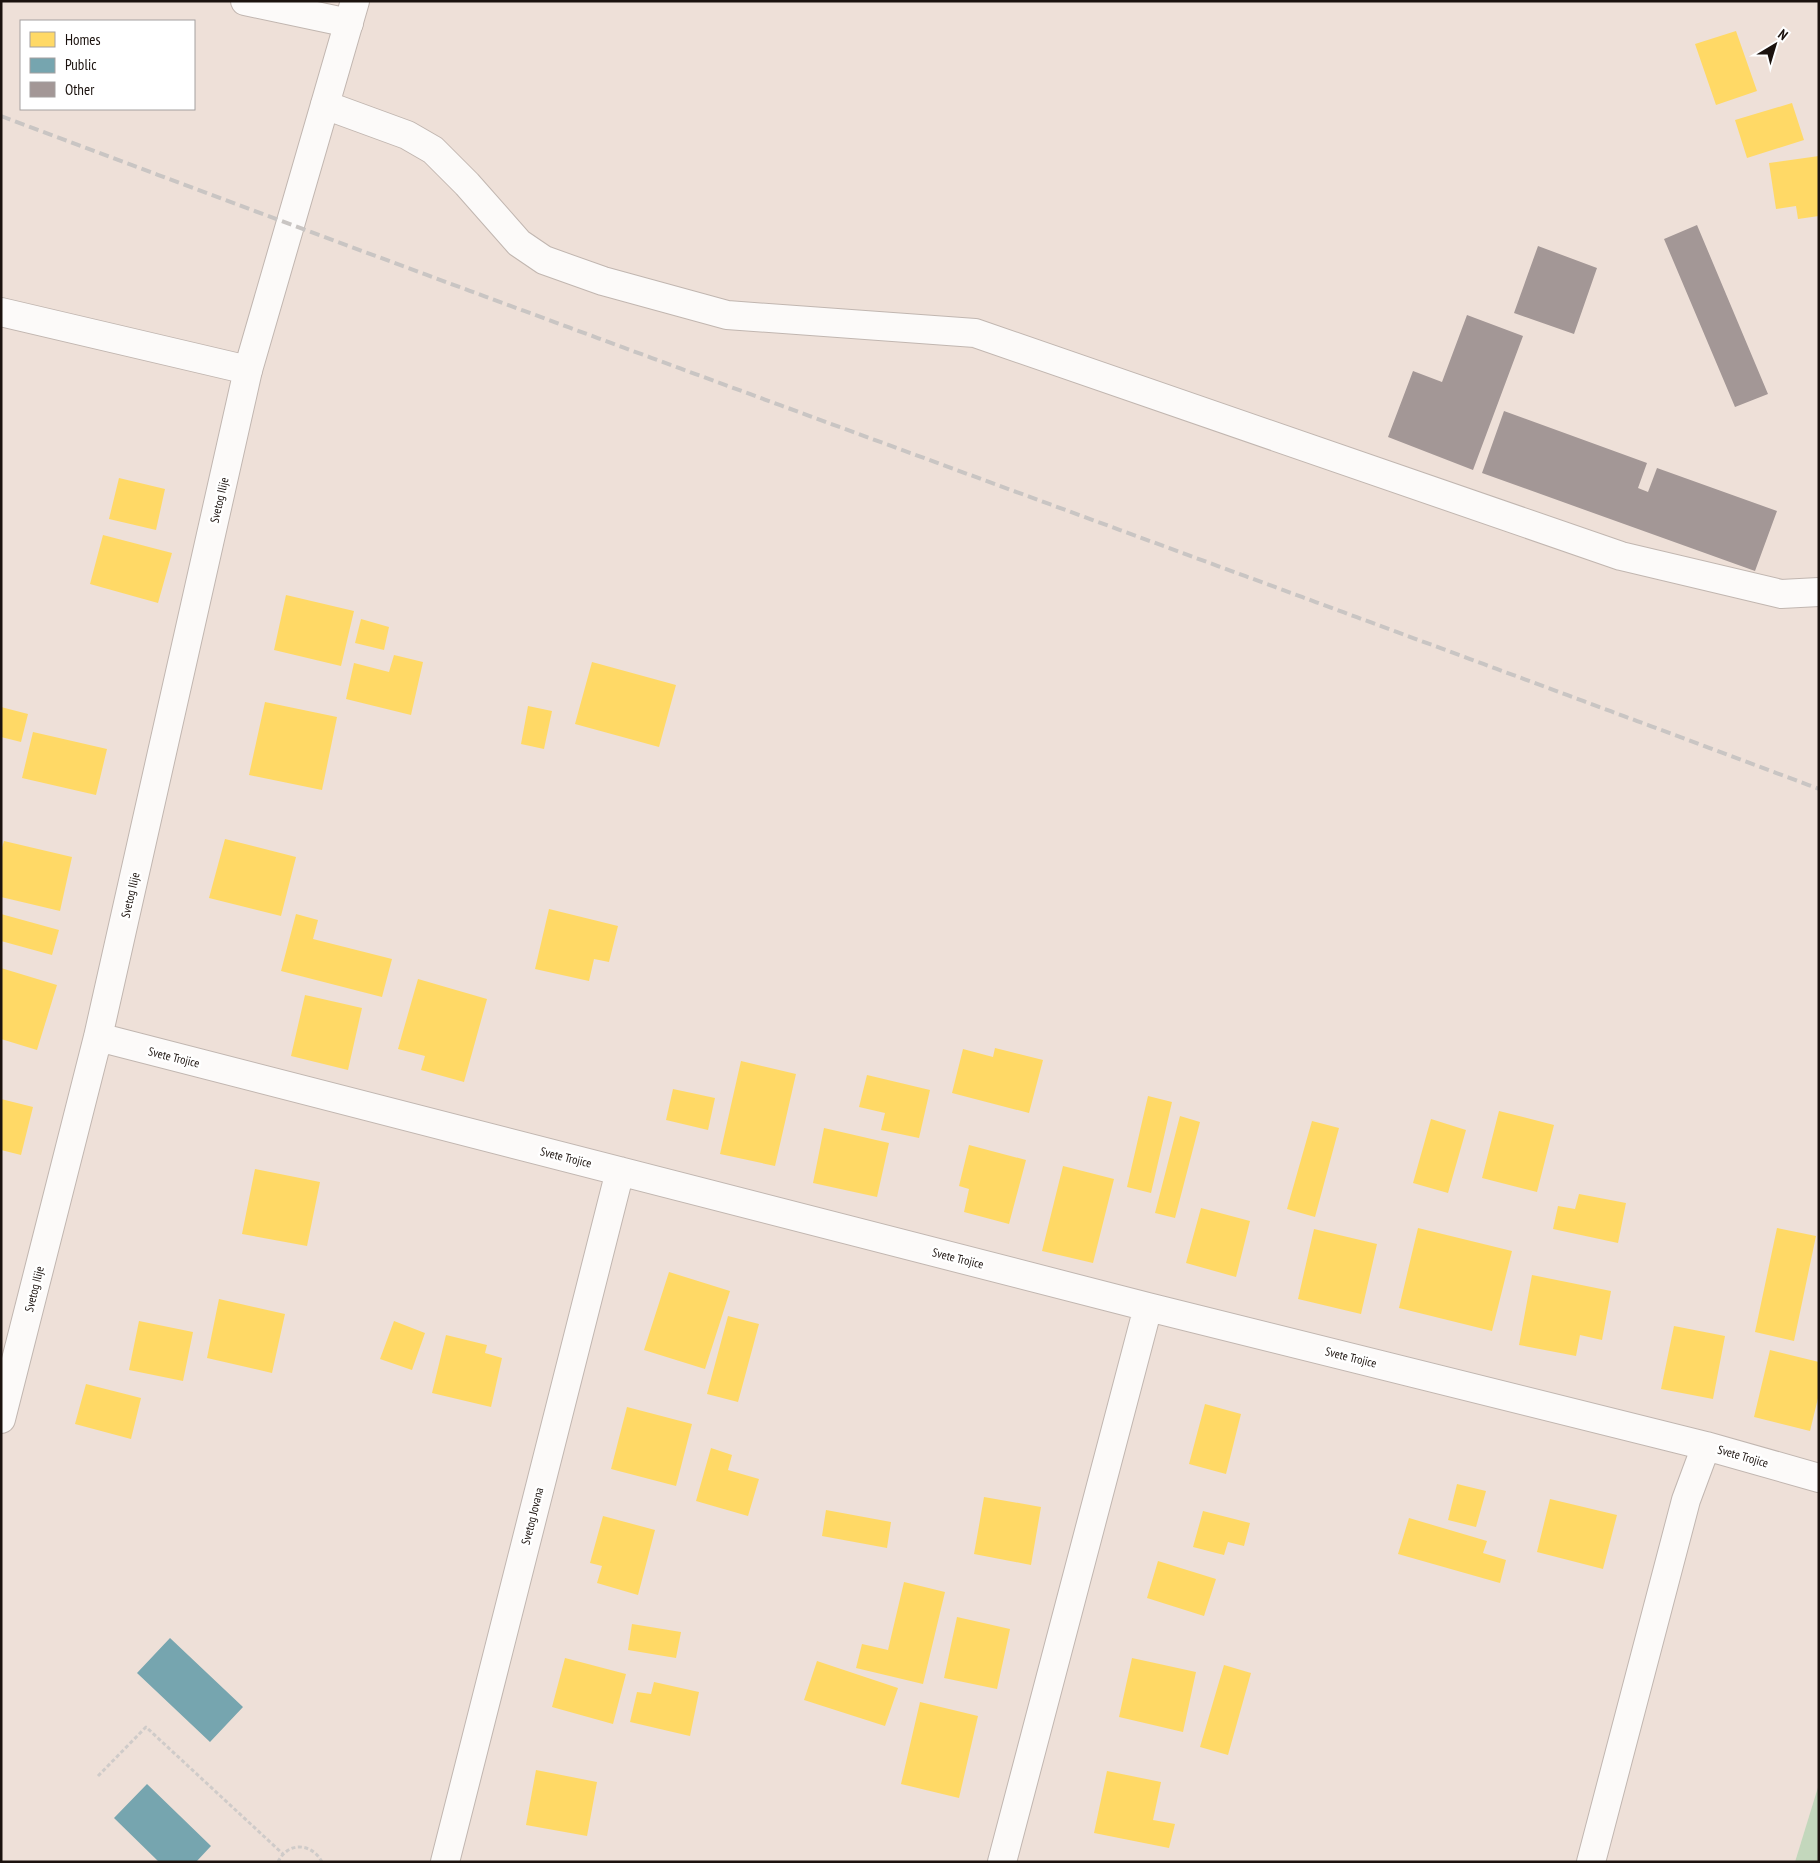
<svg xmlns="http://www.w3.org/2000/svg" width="1820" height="1863" font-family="'PT Sans Narrow',sans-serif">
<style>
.green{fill:#c3d7bc}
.homes{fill:#ffd966}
.public{fill:#76a5af}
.building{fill:#a39796}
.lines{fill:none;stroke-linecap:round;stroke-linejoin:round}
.minor-casing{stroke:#c1b6b0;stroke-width:30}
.tertiary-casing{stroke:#c1b6b0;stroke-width:30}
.path{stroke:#cfcbc9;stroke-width:3;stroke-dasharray:4 2.5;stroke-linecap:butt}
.minor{stroke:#fcfaf9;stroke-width:28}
.tertiary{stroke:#fcfaf9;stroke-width:28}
.rail{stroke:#c9c5c3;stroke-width:4;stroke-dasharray:10 5;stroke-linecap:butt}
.labels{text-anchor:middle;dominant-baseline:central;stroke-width:5;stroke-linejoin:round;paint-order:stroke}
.street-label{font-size:12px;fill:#1b120e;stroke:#fff}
</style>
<rect width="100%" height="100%" fill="#eee0d8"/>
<!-- green -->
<path class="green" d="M1819 1784V1862H1795Z"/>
<!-- homes -->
<path class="homes" d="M1736 31 1757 91 1716 105 1695 44Z
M1792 103 1804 140 1747 158 1735 120Z
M1819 156V216L1798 219 1796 206 1776 209 1769 163Z
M119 478 165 489 156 530 109 519Z
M103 535 172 553 158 603 90 584Z
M286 595 354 611 341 666 274 650Z
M361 619 389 627 384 650 355 643Z
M394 655 423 662 411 715 346 699 354 663 389 672Z
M592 662 676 685 659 747 575 724Z
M265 702 337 717 322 790 249 775Z
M528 706 552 711 544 749 521 744Z
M1 707 28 714 21 742 1 737Z
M33 732 107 749 96 795 22 778Z
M225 839 296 857 281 916 209 898Z
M4 841 72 857 60 911 1 897V851Z
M549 909 618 926 609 962 594 959 589 981 535 969Z
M1 914 59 930 52 955 1 941Z
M296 914 318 920 313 939 392 959 382 997 281 971Z
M1 968 57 985 37 1050 1 1039Z
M418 979 487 999 464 1082 421 1070 425 1056 398 1049Z
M305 995 362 1008 348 1070 291 1056Z
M995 1048 1043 1060 1029 1113 952 1093 963 1049 993 1057Z
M741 1061 796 1074 775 1166 720 1154Z
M867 1075 930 1090 919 1138 881 1130 885 1113 859 1107Z
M673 1089 715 1098 708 1130 666 1120Z
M1148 1096 1172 1102 1151 1193 1127 1187Z
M1 1099 33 1107 21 1155 1 1150Z
M1499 1111 1554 1125 1537 1192 1482 1178Z
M1180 1116 1200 1122 1175 1218 1155 1213Z
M1431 1119 1466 1130 1448 1193 1413 1183Z
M1312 1121 1339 1128 1315 1217 1287 1209Z
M824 1128 889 1143 877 1197 813 1183Z
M969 1145 1026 1160 1009 1224 964 1212 969 1189 959 1186Z
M1063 1166 1114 1179 1093 1263 1042 1251Z
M255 1169 320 1182 307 1246 242 1234Z
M1579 1194 1626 1203 1618 1243 1553 1229 1558 1206 1575 1209Z
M1201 1208 1250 1221 1236 1277 1186 1263Z
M1418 1228 1512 1251 1492 1331 1399 1308Z
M1777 1228 1816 1236 1794 1341 1755 1332Z
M1314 1229 1377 1244 1361 1314 1298 1299Z
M669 1272 730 1291 705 1369 644 1350Z
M1532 1275 1611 1291 1602 1340 1580 1335 1576 1356 1519 1345Z
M219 1299 285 1314 272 1373 207 1358Z
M728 1316 759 1324 738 1402 707 1394Z
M139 1321 193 1332 183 1381 129 1370Z
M394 1321 425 1333 412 1370 380 1359Z
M1674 1326 1725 1336 1713 1399 1661 1389Z
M446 1335 487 1345 485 1353 502 1358 491 1407 432 1393Z
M1770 1350 1819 1362V1394L1810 1431 1754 1417Z
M86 1384 141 1398 131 1439 75 1424Z
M1205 1404 1241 1414 1226 1474 1189 1464Z
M627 1407 692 1424 676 1486 611 1469Z
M711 1448 732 1455 728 1470 759 1479 748 1516 696 1501Z
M1457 1484 1486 1491 1476 1527 1448 1520Z
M984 1497 1041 1507 1031 1565 974 1554Z
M1550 1499 1617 1515 1603 1569 1537 1552Z
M826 1510 891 1522 887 1548 822 1536Z
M1203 1511 1250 1523 1244 1546 1228 1542 1224 1555 1193 1547Z
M603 1516 655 1530 638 1595 597 1583 602 1566 590 1563Z
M1409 1518 1487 1541 1483 1553 1506 1560 1500 1583 1398 1554Z
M1158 1561 1216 1579 1204 1616 1147 1598Z
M904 1582 945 1592 923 1684 856 1668 862 1644 888 1650Z
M957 1617 1010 1629 997 1689 944 1678Z
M632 1624 681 1632 676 1658 628 1650Z
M565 1658 626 1674 613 1724 552 1707Z
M1132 1658 1196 1672 1183 1732 1119 1717Z
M817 1661 898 1688 885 1726 804 1700Z
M1224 1665 1251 1673 1228 1755 1200 1747Z
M654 1682 699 1692 690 1736 630 1722 637 1692 651 1694Z
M920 1702 978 1716 959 1798 901 1784Z
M536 1770 597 1782 587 1836 526 1825Z
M1107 1771 1161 1782 1153 1820 1175 1824 1169 1848 1094 1833Z"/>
<!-- public -->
<path class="public" d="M170 1638 243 1707 210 1742 137 1673Z
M147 1784 211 1846 196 1862H159L114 1818Z"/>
<!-- building -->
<path class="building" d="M1697 225 1768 394 1735 407 1664 239Z
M1538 246 1597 268 1574 334 1514 313Z
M1467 315 1523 336 1473 470 1388 437 1413 371 1442 382Z
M1504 411 1647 463 1638 488 1648 492 1657 468 1777 511 1755 571 1482 473Z"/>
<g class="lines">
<!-- minor casing -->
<g class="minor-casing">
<path id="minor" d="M245 1 349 23
M325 105 407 135 433 150 467 184 519 243 544 260 603 281 727 315 975 333 1621 556 1781 594 1819 592
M98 1037 1148 1307 1706 1446 1819 1478
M1 1419 98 1037 248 370
M445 1862 620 1171
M1002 1862 1148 1307
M1591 1862 1686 1500 1706 1446"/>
</g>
<!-- tertiary casing -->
<g class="tertiary-casing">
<path id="tertiary" d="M1 312 248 370 355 1"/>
</g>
<!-- path -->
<path class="path" d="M98 1776 146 1727 283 1854
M278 1862C288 1841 312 1843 322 1862"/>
<!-- minor -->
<use href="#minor" class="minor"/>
<!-- tertiary -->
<use href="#tertiary" class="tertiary"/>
<!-- rail -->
<path class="rail" d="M1 116C606 344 1214 562 1819 789"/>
</g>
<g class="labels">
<!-- street labels -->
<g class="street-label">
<text transform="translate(219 500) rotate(-77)">Svetog Ilije</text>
<text transform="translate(130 895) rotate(-77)">Svetog Ilije</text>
<text transform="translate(174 1057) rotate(14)">Svete Trojice</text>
<text transform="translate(566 1157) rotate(14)">Svete Trojice</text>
<text transform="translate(958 1258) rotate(14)">Svete Trojice</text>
<text transform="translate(34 1289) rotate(-76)">Svetog Ilije</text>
<text transform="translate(1351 1357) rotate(14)">Svete Trojice</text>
<text transform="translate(1743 1456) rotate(16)">Svete Trojice</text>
<text transform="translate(532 1516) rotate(-76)">Svetog Jovana</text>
</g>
</g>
<!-- border -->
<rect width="1820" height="1863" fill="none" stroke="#1b120e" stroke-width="5"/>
<!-- legend -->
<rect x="20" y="20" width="175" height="90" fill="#ffffff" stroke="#a4a09f"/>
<rect x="30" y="32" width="25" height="15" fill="#ffd966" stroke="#a4a09f"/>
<text x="65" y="45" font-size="15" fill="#1b120e">Homes</text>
<rect x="30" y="58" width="25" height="15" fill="#76a5af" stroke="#a4a09f"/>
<text x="65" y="70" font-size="15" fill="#1b120e">Public</text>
<rect x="30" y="82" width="25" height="15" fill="#a39796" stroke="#a4a09f"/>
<text x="65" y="95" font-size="15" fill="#1b120e">Other</text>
<!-- north arrow -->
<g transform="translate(1775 45) rotate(38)" stroke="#ffffff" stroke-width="4" paint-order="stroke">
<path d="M0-4L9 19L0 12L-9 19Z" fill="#1b120e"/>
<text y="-8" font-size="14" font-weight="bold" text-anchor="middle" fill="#1b120e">N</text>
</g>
</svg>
